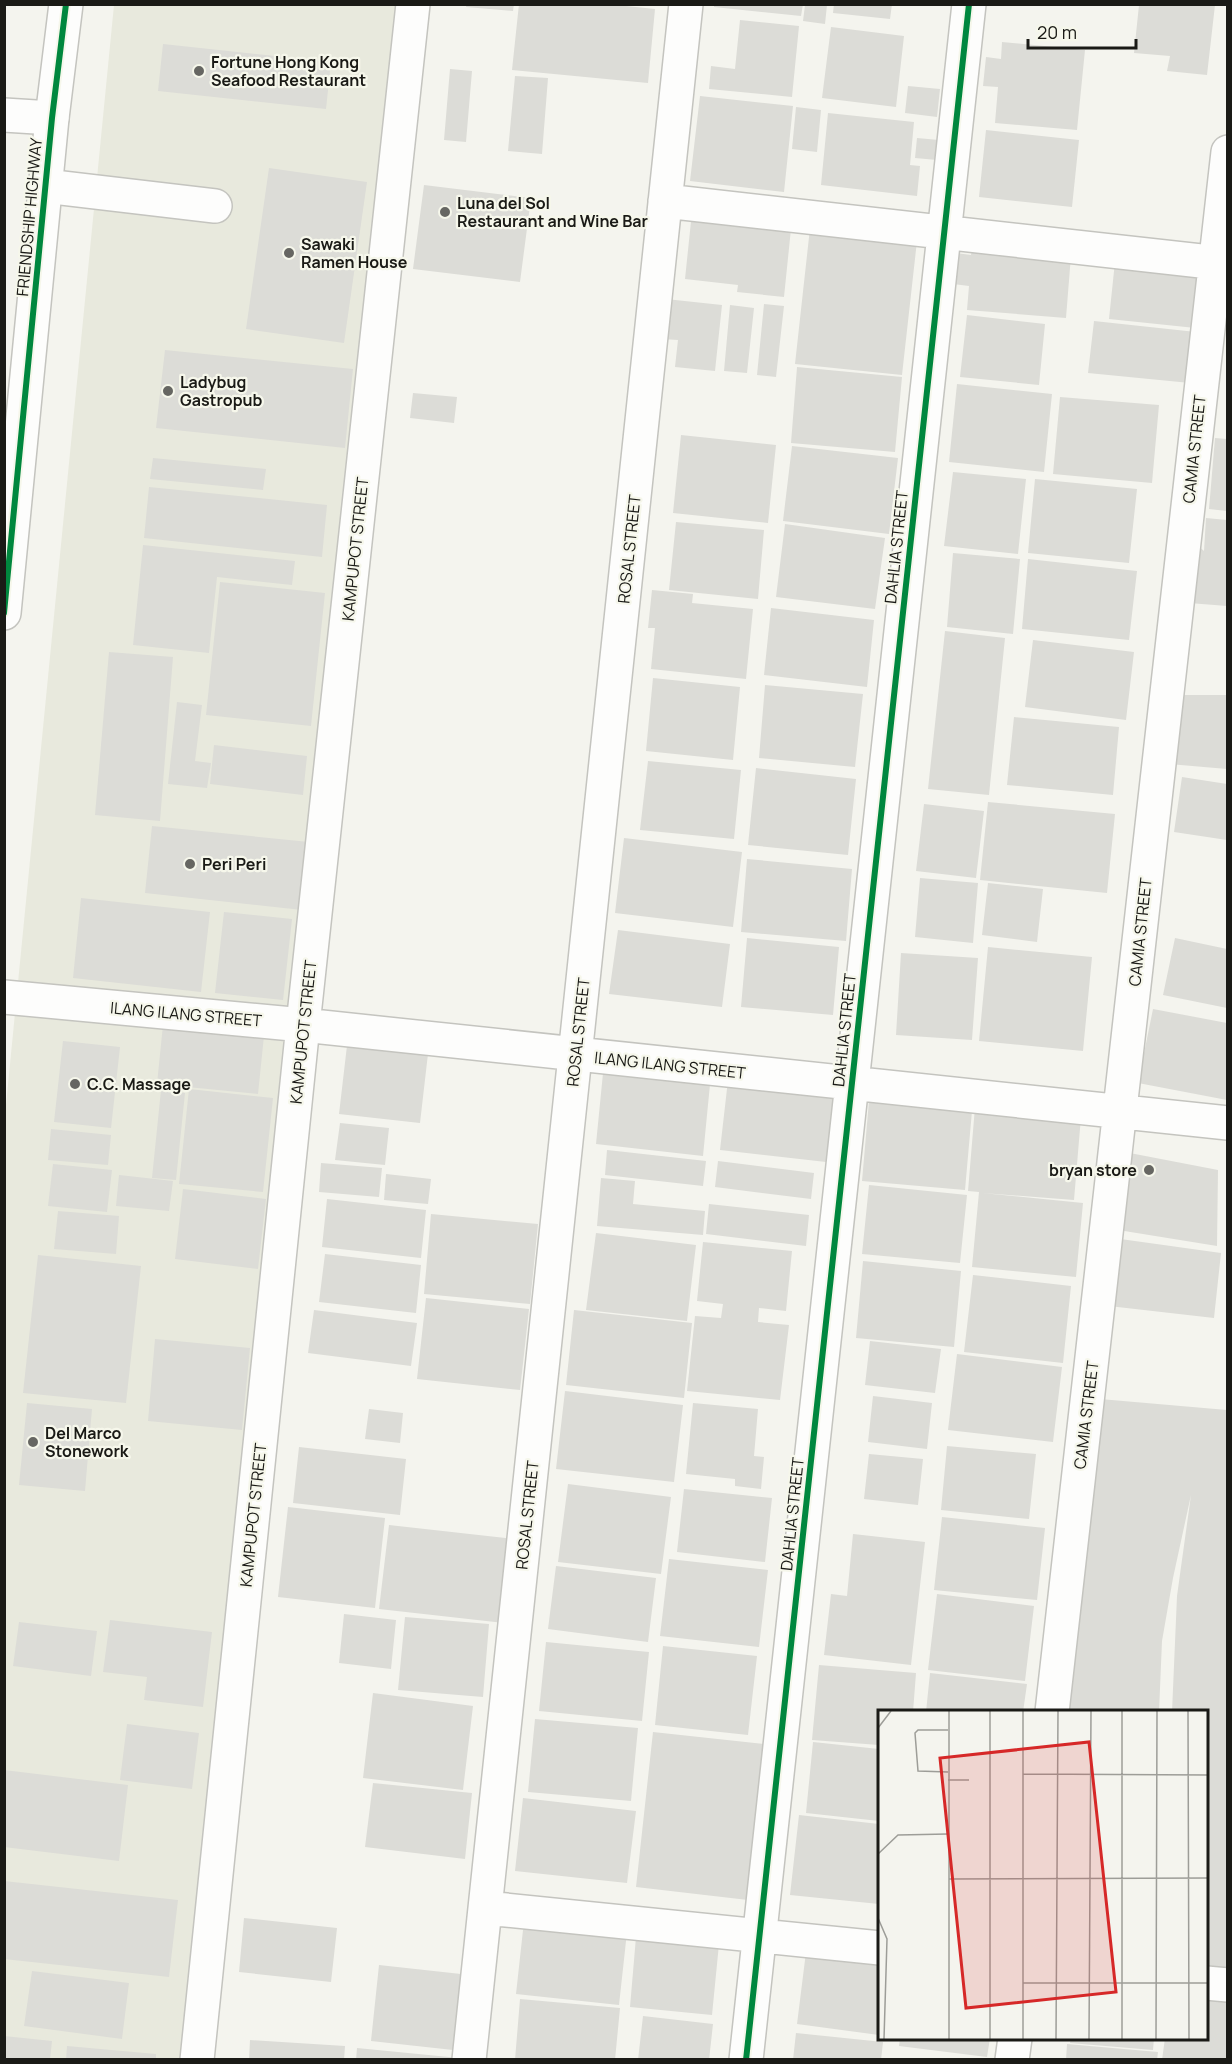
<svg xmlns="http://www.w3.org/2000/svg" width="1232" height="2064" font-family="Manrope,sans-serif">
<style>
.built{fill:#e8e9dd}
.building{fill:#dcdcd7}
.lines{fill:none;stroke-linecap:round;stroke-linejoin:round}
.minor-casing{stroke:#c4c4bf;stroke-width:36}
.major-casing{stroke:#c4c4bf;stroke-width:36}
.minor{stroke:#fdfdfc;stroke-width:33}
.major{stroke:#fdfdfc;stroke-width:33}
.cycleway-casing{stroke:#f6f7eb;stroke-width:10}
.cycleway{stroke:#00873e;stroke-width:6}
.poi-dot{fill:#666662;stroke:#f6f7eb;stroke-width:2}
.labels{text-anchor:middle;dominant-baseline:central;stroke-width:4.5;stroke-linejoin:round;paint-order:stroke}
.poi-label{font-size:16px;font-weight:bold;fill:#1a1a16;stroke:#f6f7eb;text-anchor:start}
.street-label{font-size:16px;fill:#1a1a16;stroke:#f6f7eb}
.inset-road{fill:none;stroke:#9d9d98;stroke-width:1.5}
.view{fill:#d62828;fill-opacity:0.15;stroke:#d62828;stroke-width:3}
.inset-edge{fill:none;stroke:#1a1a16;stroke-width:3}
</style>
<rect width="100%" height="100%" fill="#f4f4ee"/>
<!-- built -->
<path class="built" d="M114 5H407L186 2059 5 2060V1115Z"/>
<!-- building -->
<path class="building" d="M467 4H514L513 11 466 7Z
M519 4H607L655 9 648 83 512 70Z
M714 4H803L801 16 714 7Z
M834 4H892L890 19 833 13Z
M805 5H827L825 24 803 21Z
M1139 5H1215L1207 75 1167 71 1170 56 1134 53Z
M740 20 799 26 792 97 709 89 711 66 735 69Z
M831 27 904 36 896 107 822 98Z
M1002 42 1085 50 1077 130 995 123 998 87 983 86 986 57 1001 59Z
M163 44 331 62 326 109 158 91Z
M450 69 472 71 466 142 444 140Z
M515 76 548 78 542 154 508 151Z
M908 86 940 89 937 117 905 113Z
M700 96 793 106 784 192 690 181Z
M796 107 821 110 817 152 792 149Z
M828 113 914 122 910 165 920 166 917 196 821 185Z
M986 130 1079 140 1072 207 979 197Z
M917 138 939 140 937 160 915 158Z
M269 168 367 182 344 343 246 329Z
M424 185 531 198 520 282 413 269Z
M812 210 919 223 902 375 795 364Z
M692 212 792 219 784 297 737 292 738 285 685 279Z
M973 235 1072 243 1066 318 967 310 969 286 953 284 956 253 971 255Z
M1116 252 1212 263 1205 329 1109 319Z
M666 299 722 305 715 371 675 367 678 340 662 339Z
M764 304 784 306 776 377 757 375Z
M730 305 754 308 747 373 724 371Z
M967 315 1045 324 1039 385 960 377Z
M1094 321 1196 332 1190 383 1088 373Z
M165 350 353 369 345 448 156 428Z
M797 367 902 377 895 452 791 443Z
M957 384 1052 394 1044 472 949 462Z
M413 393 457 397 454 423 410 418Z
M1060 397 1159 405 1152 483 1053 474Z
M681 435 776 445 768 523 673 513Z
M1215 438 1227 439V511L1209 509Z
M792 446 898 458 889 534 783 521Z
M153 458 266 469 263 490 150 479Z
M953 472 1026 479 1018 554 944 546Z
M1035 479 1137 489 1129 563 1028 553Z
M149 487 327 505 322 557 144 538Z
M1206 518 1227 520V606L1189 603 1193 541 1204 551Z
M676 522 764 530 758 599 669 590Z
M785 524 885 538 875 609 776 597Z
M143 545 295 561 292 585 217 577 209 653 133 645Z
M953 553 1020 559 1013 634 947 627Z
M1028 559 1137 571 1129 640 1022 629Z
M220 582 325 593 311 726 206 715Z
M652 590 693 594 692 603 753 609 746 679 651 669 655 628H648Z
M771 608 874 620 867 687 764 675Z
M945 631 1005 638 989 795 928 789Z
M1033 640 1134 652 1126 720 1025 707Z
M109 652 173 657 160 821 95 815Z
M653 678 740 687 733 760 646 751Z
M765 685 863 694 855 767 759 758Z
M1164 695H1227V769L1169 764Z
M177 702 202 705 195 761 211 763 207 788 168 784Z
M1014 717 1119 727 1113 795 1007 785Z
M214 745 307 756 303 795 210 784Z
M648 761 741 770 734 839 640 830Z
M756 768 856 779 848 855 748 845Z
M1182 777 1227 784V840L1174 832Z
M988 802 1115 814 1107 893 980 880Z
M924 804 984 811 976 878 916 871Z
M152 826 309 842 302 910 145 893Z
M624 838 742 852 733 927 615 913Z
M747 859 852 869 846 941 741 932Z
M920 878 978 883 973 943 915 937Z
M988 883 1043 889 1037 942 982 935Z
M81 898 210 912 201 992 73 978Z
M224 912 292 919 283 1000 215 993Z
M618 930 730 944 722 1007 609 994Z
M747 938 839 947 833 1015 741 1007Z
M1175 938 1227 949V1008L1163 995Z
M988 947 1092 957 1083 1051 979 1041Z
M901 953 978 958 972 1040 896 1035Z
M1153 1009 1227 1023V1100L1138 1083Z
M164 1015 265 1026 258 1094 157 1084Z
M348 1037 429 1045 420 1123 339 1114Z
M63 1041 120 1047 111 1128 54 1122Z
M604 1063 711 1074 703 1156 596 1144Z
M728 1080 834 1092 826 1162 720 1150Z
M189 1089 273 1098 263 1192 179 1184Z
M161 1090 185 1093 176 1180 152 1178Z
M869 1101 972 1111 965 1190 862 1181Z
M975 1107 1081 1117 1074 1200 982 1193 1083 1203 1076 1277 972 1267 979 1192 968 1191Z
M340 1123 389 1128 385 1165 335 1160Z
M51 1129 111 1135 108 1165 48 1160Z
M1109 1149 1218 1170 1217 1246 1112 1229Z
M607 1150 706 1161 703 1186 605 1175Z
M718 1161 814 1173 811 1199 715 1187Z
M321 1163 382 1168 379 1197 319 1192Z
M53 1164 112 1170 107 1212 48 1206Z
M386 1174 431 1179 428 1204 384 1200Z
M119 1175 173 1181 169 1211 116 1206Z
M601 1178 635 1181 633 1204 705 1211 703 1235 597 1226Z
M869 1185 967 1195 960 1263 862 1254Z
M183 1189 266 1199 258 1269 175 1259Z
M327 1199 426 1210 421 1258 322 1247Z
M709 1204 809 1215 806 1246 706 1234Z
M58 1211 119 1216 116 1254 54 1249Z
M431 1214 538 1224 530 1304 424 1294Z
M596 1233 696 1245 687 1321 586 1310Z
M1106 1237 1221 1253 1214 1318 1100 1305Z
M703 1242 792 1251 786 1311 759 1308 758 1322 789 1325 780 1400 687 1391 695 1316 721 1318 723 1304 697 1301Z
M325 1254 421 1265 416 1313 319 1302Z
M38 1255 141 1266 126 1403 23 1393Z
M863 1261 961 1271 954 1347 856 1338Z
M973 1275 1071 1286 1063 1363 964 1352Z
M426 1298 529 1309 520 1390 417 1379Z
M314 1310 417 1323 411 1366 308 1353Z
M574 1310 692 1323 684 1398 566 1385Z
M155 1339 250 1348 242 1430 148 1421Z
M870 1341 941 1349 935 1393 865 1385Z
M957 1354 1062 1367 1053 1442 948 1430Z
M565 1391 683 1405 674 1482 556 1469Z
M873 1396 932 1403 927 1449 868 1442Z
M1100 1399 1227 1410V1972L1206 1970V1712H1172L1177 1596 1191 1495 1173 1578 1162 1641 1159 1712H1063Z
M27 1403 92 1409 85 1491 19 1485Z
M693 1403 758 1409 754 1456 764 1457 761 1489 735 1486V1479L686 1474Z
M369 1409 403 1413 400 1443 365 1439Z
M947 1446 1036 1454 1029 1519 941 1510Z
M299 1447 406 1459 400 1515 293 1503Z
M869 1454 923 1459 918 1505 864 1499Z
M568 1484 671 1497 661 1574 558 1562Z
M684 1489 772 1498 765 1562 677 1552Z
M288 1507 385 1518 375 1608 278 1597Z
M942 1517 1045 1528 1037 1600 934 1590Z
M389 1525 514 1539 504 1623 379 1609Z
M853 1534 925 1542 911 1665 824 1655 831 1594 847 1596Z
M669 1559 768 1570 759 1647 660 1636Z
M556 1566 656 1578 648 1642 548 1629Z
M937 1594 1034 1606 1025 1681 928 1670Z
M344 1614 396 1620 391 1669 339 1663Z
M405 1617 489 1624 483 1697 398 1690Z
M110 1620 212 1632 203 1707 144 1700 147 1677 103 1672Z
M19 1622 97 1631 91 1676 13 1666Z
M546 1642 649 1652 642 1721 539 1711Z
M663 1646 757 1656 748 1735 655 1725Z
M819 1665 916 1673 913 1712H879V1745L812 1740Z
M930 1673 1027 1684 1023 1712H926Z
M373 1693 473 1706 463 1790 363 1778Z
M535 1719 638 1728 631 1801 528 1792Z
M127 1724 199 1733 192 1789 120 1780Z
M653 1732 765 1744 748 1900 636 1887Z
M813 1742 879 1749V1821L806 1813Z
M4 1770 128 1785 119 1861 4 1847Z
M373 1783 472 1793 465 1859 365 1847Z
M523 1798 636 1811 627 1883 515 1871Z
M799 1815 879 1824V1904L790 1895Z
M4 1881 178 1900 169 1977 4 1959Z
M244 1918 337 1928 331 1982 239 1972Z
M524 1921 627 1932 619 2005 516 1994Z
M636 1937 719 1944 712 2015 630 2007Z
M806 1952 879 1961V2035L797 2024Z
M379 1965 461 1974 453 2050 371 2041Z
M32 1971 129 1983 122 2039 24 2026Z
M1206 1993 1227 1996V2060H1162L1165 2038H1206Z
M520 1999 620 2008 615 2060H515Z
M643 2016 713 2024 709 2060H638Z
M796 2033 883 2042 881 2060H793Z
M4 2036 52 2041 50 2060H4Z
M900 2038H990L987 2057 899 2046Z
M1071 2038H1154L1153 2050 1070 2043Z
M250 2040 345 2046 344 2060H249Z
M1067 2044 1158 2052 1157 2060H1066Z
M67 2046 156 2054V2060H66Z
M357 2048 459 2058 458 2060H356Z"/>
<g class="lines">
<!-- minor casing -->
<g class="minor-casing">
<path id="minor" d="M4 115 52 118
M45 186 215 206
M665 201 1228 264
M4 997 303 1025 1228 1123
M1052 1712 1228 152
M486 1908 880 1948
M1206 1983 1228 1985
M197 2060 303 1025 413 4
M469 2060 686 4
M746 2060 969 4
M1012 2060 1015 2038"/>
</g>
<!-- major casing -->
<g class="major-casing">
<path id="major" d="M4 613 52 118 66 4"/>
</g>
<!-- minor -->
<use href="#minor" class="minor"/>
<!-- major -->
<use href="#major" class="major"/>
<!-- cycleway casing -->
<g class="cycleway-casing">
<path id="cycleway" d="M4 613 52 118 66 4
M746 2060 969 4"/>
</g>
<!-- cycleway -->
<use href="#cycleway" class="cycleway"/>
</g>
<!-- markers -->
<g class="poi-dot">
<circle cx="199" cy="71" r="6"/>
<circle cx="445" cy="212" r="6"/>
<circle cx="289" cy="253" r="6"/>
<circle cx="168" cy="391" r="6"/>
<circle cx="190" cy="864" r="6"/>
<circle cx="75" cy="1084" r="6"/>
<circle cx="1149" cy="1170" r="6"/>
<circle cx="33" cy="1442" r="6"/>
</g>
<g class="labels">
<!-- poi labels -->
<g class="poi-label">
<text x="211" y="62">Fortune Hong Kong<tspan x="211" dy="18">Seafood Restaurant</tspan></text>
<text x="457" y="203">Luna del Sol<tspan x="457" dy="18">Restaurant and Wine Bar</tspan></text>
<text x="301" y="244">Sawaki<tspan x="301" dy="18">Ramen House</tspan></text>
<text x="180" y="382">Ladybug<tspan x="180" dy="18">Gastropub</tspan></text>
<text x="202" y="864">Peri Peri</text>
<text x="87" y="1084">C.C. Massage</text>
<text x="1137" y="1170" text-anchor="end">bryan store</text>
<text x="45" y="1433">Del Marco<tspan x="45" dy="18">Stonework</tspan></text>
</g>
<!-- street labels -->
<g class="street-label">
<text transform="translate(29 217) rotate(-85)">FRIENDSHIP HIGHWAY</text>
<text transform="translate(1194 449) rotate(-84)">CAMIA STREET</text>
<text transform="translate(896 547) rotate(-84)">DAHLIA STREET</text>
<text transform="translate(355 549) rotate(-84)">KAMPUPOT STREET</text>
<text transform="translate(629 549) rotate(-84)">ROSAL STREET</text>
<text transform="translate(1140 932) rotate(-84)">CAMIA STREET</text>
<text transform="translate(186 1014) rotate(5)">ILANG ILANG STREET</text>
<text transform="translate(844 1030) rotate(-84)">DAHLIA STREET</text>
<text transform="translate(303 1032) rotate(-84)">KAMPUPOT STREET</text>
<text transform="translate(578 1032) rotate(-84)">ROSAL STREET</text>
<text transform="translate(670 1065) rotate(6)">ILANG ILANG STREET</text>
<text transform="translate(1086 1415) rotate(-83)">CAMIA STREET</text>
<text transform="translate(792 1514) rotate(-84)">DAHLIA STREET</text>
<text transform="translate(253 1515) rotate(-84)">KAMPUPOT STREET</text>
<text transform="translate(527 1515) rotate(-84)">ROSAL STREET</text>
</g>
</g>
<!-- overview -->
<g transform="translate(878 1710)">
<rect width="330" height="330" fill="#f4f4ee"/>
<path class="inset-road" d="M71 1V329M112 1V329M310 1 311 329M0 18 13 1M70 62 40 61 37 23 40 20H70M145 64 330 65M70 70H91M0 144 20 125 70 124M71 169 330 168M0 208 9 229 6 329M145 273H330M145 329V1M178 329 180 1M211 329 213 1M244 329V1M278 329 279 1"/>
<path class="view" d="M211 32 238 282 88 298 62 48Z"/>
<rect width="330" height="330" class="inset-edge"/>
</g>
<!-- border -->
<rect width="1232" height="2064" fill="none" stroke="#1a1a16" stroke-width="12"/>
<!-- scale -->
<path d="M1028 39v9h108v-9" fill="none" stroke="#1a1a16" stroke-width="3"/>
<text x="1037" y="39" font-size="18" fill="#1a1a16" stroke="#f6f7eb" stroke-width="4.5" paint-order="stroke">20 m</text>
</svg>
